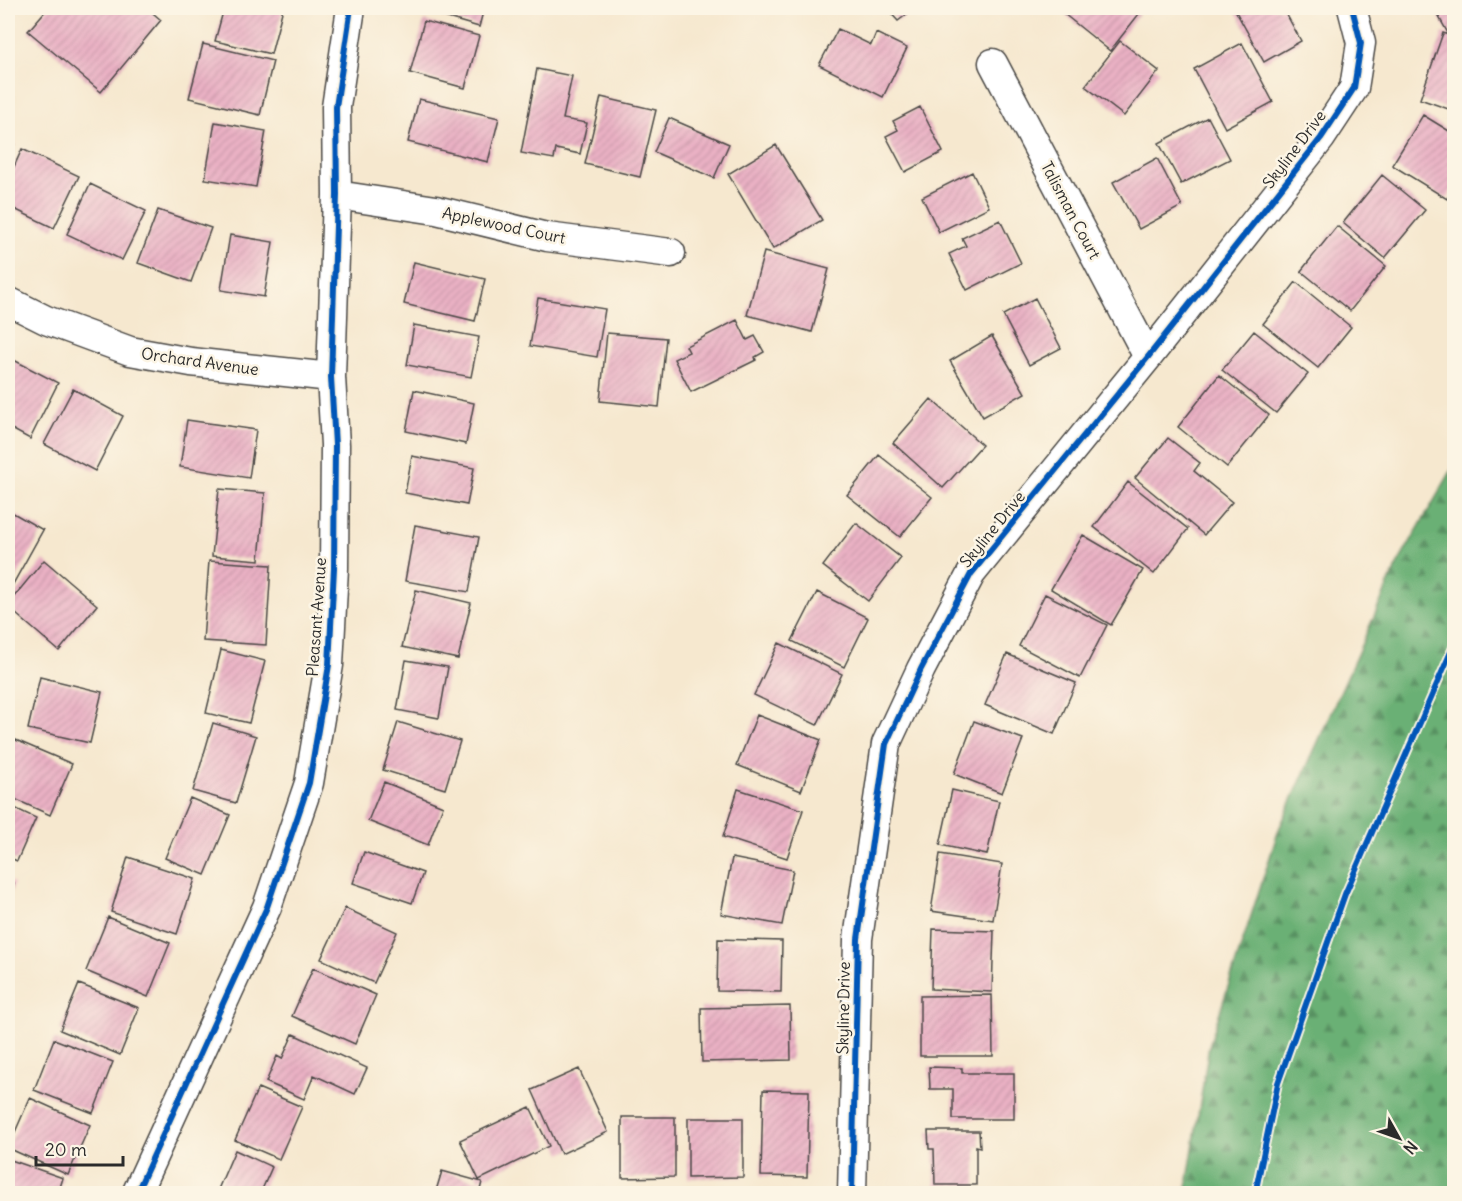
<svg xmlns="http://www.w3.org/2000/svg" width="1462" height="1201" font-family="Delius,sans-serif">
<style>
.forest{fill:url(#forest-firs);stroke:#4a6e50;stroke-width:1.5}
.building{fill:url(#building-hatch)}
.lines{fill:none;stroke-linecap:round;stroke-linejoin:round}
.minor-casing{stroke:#494744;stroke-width:31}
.minor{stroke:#fff;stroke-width:28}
.cycleway-casing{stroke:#fcf5e5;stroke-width:10}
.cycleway{stroke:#0057b8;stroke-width:6}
.labels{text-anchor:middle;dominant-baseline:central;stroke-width:5;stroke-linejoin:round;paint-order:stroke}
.street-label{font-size:16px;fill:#2b2b2b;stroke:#fcf5e5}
</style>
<defs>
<pattern id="forest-firs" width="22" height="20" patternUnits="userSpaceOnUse" patternTransform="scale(1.5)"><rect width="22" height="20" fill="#6ab075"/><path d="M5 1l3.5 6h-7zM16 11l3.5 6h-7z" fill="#578f60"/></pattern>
<pattern id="building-hatch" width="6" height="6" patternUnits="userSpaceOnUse" patternTransform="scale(1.5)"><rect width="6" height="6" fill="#eab1c4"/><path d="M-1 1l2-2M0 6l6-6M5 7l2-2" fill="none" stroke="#c998a9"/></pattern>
</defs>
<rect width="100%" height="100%" fill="#fcf5e5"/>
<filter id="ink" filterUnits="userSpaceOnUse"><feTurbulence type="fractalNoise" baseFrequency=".0167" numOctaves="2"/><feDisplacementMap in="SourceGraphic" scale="12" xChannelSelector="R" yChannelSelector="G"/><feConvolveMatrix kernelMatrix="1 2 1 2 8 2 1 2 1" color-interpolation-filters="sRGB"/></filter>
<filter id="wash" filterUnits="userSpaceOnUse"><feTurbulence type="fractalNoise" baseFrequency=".008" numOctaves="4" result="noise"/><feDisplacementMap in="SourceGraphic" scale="24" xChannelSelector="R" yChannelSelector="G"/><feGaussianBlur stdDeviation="1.35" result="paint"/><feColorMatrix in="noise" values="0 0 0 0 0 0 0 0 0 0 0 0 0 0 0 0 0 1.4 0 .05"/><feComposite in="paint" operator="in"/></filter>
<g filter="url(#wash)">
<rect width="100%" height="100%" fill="#f6e8cf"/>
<!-- forest -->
<path class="forest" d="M1454 466V1193H1186L1209 1046 1279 829 1397 565Z"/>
<g id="blocks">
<!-- building -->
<path class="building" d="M48 8H147L161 20 101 92 28 31Z
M224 8H283L271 54 215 41Z
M421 8H484L479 27 420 10Z
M886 8H915L898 21Z
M1069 8H1131L1139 14 1110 51 1064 14Z
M1234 8H1283L1301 41 1264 62Z
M1434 8H1454V31L1449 35Z
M424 21 479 36 465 88 410 73Z
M838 29 871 45 876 33 907 48 883 97 819 65Z
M1443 33 1454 37V111L1420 99Z
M1120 41 1159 71 1124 116 1085 86Z
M1242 43 1273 102 1225 128 1194 69Z
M203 44 273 61 260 115 189 98Z
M537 69 572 76 563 119 587 123 580 154 556 149 554 159 521 153Z
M601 97 656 110 640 177 585 164Z
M419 99 499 118 488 162 408 142Z
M920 107 943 152 905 172 886 136 898 130 893 121Z
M1423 115 1454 134V187L1447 199 1392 165Z
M1208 117 1230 159 1181 184 1159 143Z
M669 118 729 144 714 178 654 152Z
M215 122 266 131 256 187 205 179Z
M8 140 15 143 8 160Z
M776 145 822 220 773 249 728 174Z
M22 149 79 176 54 228 8 206V180Z
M1157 158 1182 206 1139 229 1113 182Z
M972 172 989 207 939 232 922 197Z
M1382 175 1425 210 1385 258 1343 223Z
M90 184 146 211 122 260 67 234Z
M158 210 211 228 191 282 138 263Z
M1000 220 1021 263 967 290 949 254 966 246 962 238Z
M1337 226 1386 266 1350 311 1301 271Z
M230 235 273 242 264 297 221 290Z
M764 252 829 269 812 332 747 315Z
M414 262 485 279 475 321 404 304Z
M1296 282 1351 327 1318 368 1263 324Z
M538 298 605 309 597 357 530 346Z
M1035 298 1061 348 1029 365 1003 315Z
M737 320 747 340 755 336 764 352 755 357 756 360 691 392 674 359 689 352 686 346Z
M414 325 479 337 471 377 407 365Z
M1254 331 1308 374 1276 413 1222 370Z
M607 333 666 338 659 407 600 401Z
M992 336 1025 393 983 417 950 361Z
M8 357 58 383 30 439 8 427Z
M1219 375 1269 415 1227 467 1178 427Z
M73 389 123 416 95 471 44 444Z
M414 390 474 403 466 444 406 431Z
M931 399 982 445 943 488 893 443Z
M187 420 256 430 249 478 180 467Z
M1168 438 1200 463 1194 471 1232 502 1204 535 1135 478Z
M879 455 932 497 900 537 847 495Z
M412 456 474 468 467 505 405 493Z
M1128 482 1188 529 1154 574 1094 527Z
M219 489 265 493 259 560 212 556Z
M8 510 43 530 8 593Z
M856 523 901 558 868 601 823 566Z
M415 525 479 537 469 592 405 581Z
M1083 535 1143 570 1111 625 1051 589Z
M44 560 97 605 59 651 8 607V604Z
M209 561 271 565 266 645 203 641Z
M416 590 471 603 458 659 402 647Z
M817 592 868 618 844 667 792 641Z
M1045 594 1107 625 1080 678 1019 646Z
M779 643 842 674 817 725 754 695Z
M221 650 265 661 249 723 206 713Z
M1007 654 1076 683 1054 734 985 705Z
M406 660 448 667 439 718 397 710Z
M40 677 102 692 90 743 28 729Z
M757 715 821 740 801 791 737 765Z
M974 721 1023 739 1002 793 954 774Z
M398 722 460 741 445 789 383 770Z
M213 723 256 736 236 803 193 791Z
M11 738 72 764 50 815 8 796V747Z
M384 782 443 806 428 845 368 821Z
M738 789 803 810 787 858 723 837Z
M952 790 999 801 987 855 940 845Z
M190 798 230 815 205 875 165 858Z
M8 805 36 818 17 861 8 857Z
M364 852 423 873 412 903 353 883Z
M940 854 1002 864 993 920 931 911Z
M128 857 195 879 177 934 111 912Z
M732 858 793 870 782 925 721 914Z
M8 881 14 883 8 900Z
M345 908 397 932 374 983 321 959Z
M108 917 170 943 148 997 86 971Z
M933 929 994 931 992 992 931 989Z
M718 939 782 941 781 992 717 991Z
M313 968 376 995 355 1044 292 1016Z
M79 984 139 1008 120 1055 60 1030Z
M992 995 993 1056H920V996Z
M790 1006 791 1060 702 1062 701 1008Z
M293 1034 367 1068 355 1094 314 1075 304 1099 266 1082 277 1056 282 1059Z
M54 1039 113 1062 93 1113 34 1090Z
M929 1067 962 1068V1073H1014V1119H953V1089H930Z
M579 1069 608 1132 561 1154 532 1090Z
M258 1088 302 1107 279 1159 235 1140Z
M763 1090 809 1091 807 1177 761 1176Z
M30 1098 90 1125 68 1175 8 1148Z
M530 1107 549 1146 479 1180 460 1140Z
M622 1117H675V1177L622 1178Z
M688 1118H743V1177L688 1178Z
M928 1131H979L980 1147 976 1146V1185H935L934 1149H929Z
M235 1150 272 1167 260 1194H216Z
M8 1159 63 1178 58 1194H8Z
M442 1171 482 1182 479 1194H435Z"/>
</g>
</g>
<g filter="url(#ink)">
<use href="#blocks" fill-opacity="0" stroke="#494744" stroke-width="1.5"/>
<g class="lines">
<!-- minor casing -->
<g class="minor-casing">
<path id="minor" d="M993 63 1148 357
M337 195 436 210 547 237 671 253
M8 301 46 320 130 351 191 362 331 377
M136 1194 267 907 309 783 329 665 334 568 335 445 331 377 337 195 336 107 351 8
M852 1194 858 939 886 744 921 669 971 574 1148 357 1321 138 1354 88 1361 43 1352 8"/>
</g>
<!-- minor -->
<use href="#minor" class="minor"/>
<!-- cycleway casing -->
<g class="cycleway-casing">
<path id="cycleway" d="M136 1194 267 907 309 783 329 665 334 568 335 445 331 377 337 195 336 107 351 8
M852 1194 858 939 886 744 921 669 971 574 1148 357 1321 138 1354 88 1361 43 1352 8
M1255 1194 1278 1083 1345 894 1454 645"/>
</g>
<!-- cycleway -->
<use href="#cycleway" class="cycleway"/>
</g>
</g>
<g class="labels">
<!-- street labels -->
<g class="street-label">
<text transform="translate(1294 149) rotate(-53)">Skyline Drive</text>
<text transform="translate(1071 210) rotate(62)">Talisman Court</text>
<text transform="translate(504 225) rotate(12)">Applewood Court</text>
<text transform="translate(200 361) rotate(8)">Orchard Avenue</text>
<text transform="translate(992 529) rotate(-51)">Skyline Drive</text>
<text transform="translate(316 617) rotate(-86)">Pleasant Avenue</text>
<text transform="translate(843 1008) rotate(-89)">Skyline Drive</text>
</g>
</g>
<!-- margin -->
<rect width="1462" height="1201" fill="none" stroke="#fcf5e5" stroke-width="30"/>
<!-- north arrow -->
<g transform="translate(1399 1138) rotate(130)" stroke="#fcf5e5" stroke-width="4.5" paint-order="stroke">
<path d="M0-4.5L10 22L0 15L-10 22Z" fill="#2b2b2b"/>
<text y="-9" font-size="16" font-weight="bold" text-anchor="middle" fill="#2b2b2b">N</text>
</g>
<!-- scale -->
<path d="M36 1156v9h87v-9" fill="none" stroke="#2b2b2b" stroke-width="3"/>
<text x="45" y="1156" font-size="18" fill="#2b2b2b" stroke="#fcf5e5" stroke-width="4.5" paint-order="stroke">20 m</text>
</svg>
